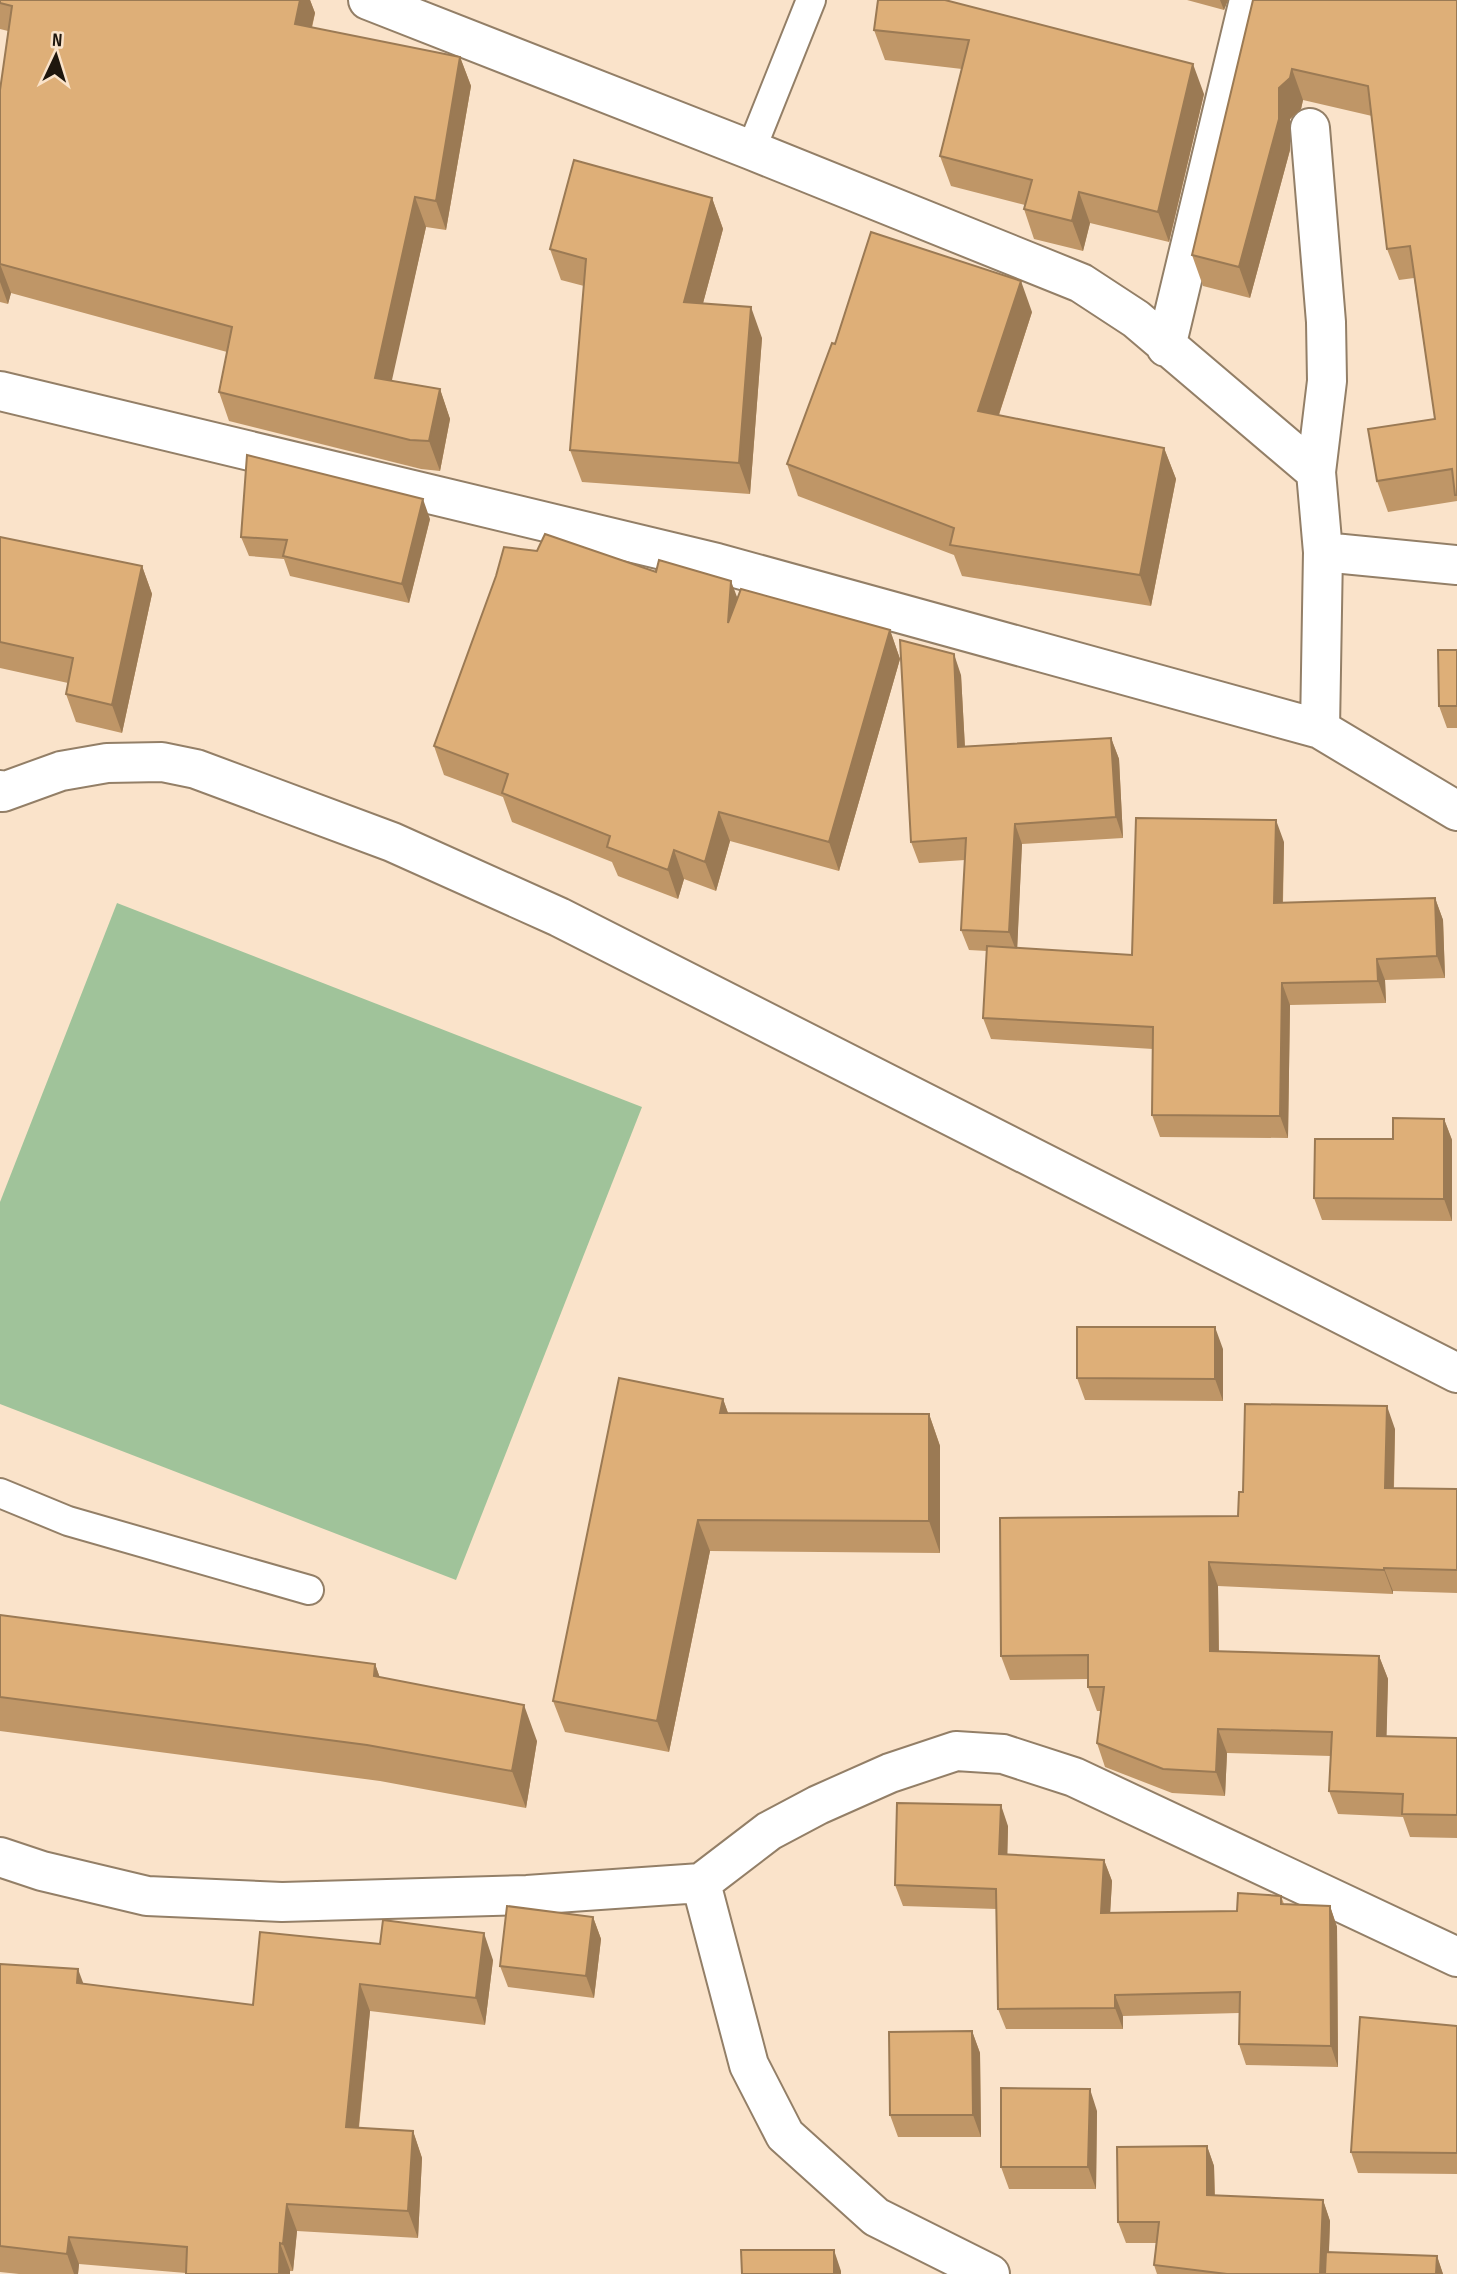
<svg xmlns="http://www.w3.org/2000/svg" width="1457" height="2274" font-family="'Sofia Sans Condensed',sans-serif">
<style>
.green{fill:#a0c39a}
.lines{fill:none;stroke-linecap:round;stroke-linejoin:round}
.service-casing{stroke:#937f67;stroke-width:32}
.minor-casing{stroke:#937f67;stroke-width:42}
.service{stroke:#fff;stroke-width:28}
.minor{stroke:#fff;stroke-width:38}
.wall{fill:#bf9667}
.shaded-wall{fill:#9b7a54}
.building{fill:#deaf78;stroke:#9b7a54;stroke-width:2}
</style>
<rect width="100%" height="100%" fill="#fae3ca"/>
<!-- green -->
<path class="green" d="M117 903 642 1107 456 1580 0 1404V1202Z"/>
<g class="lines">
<!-- service casing -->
<g class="service-casing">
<path id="service" d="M751 150 811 0
M0 1493 68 1521 309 1590"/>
</g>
<!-- minor casing -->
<g class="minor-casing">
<path id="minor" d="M368 0 751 150 1081 283 1136 319 1316 472 1323 552 1320 729
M1310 128 1326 322 1327 381 1316 472
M1166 347 1249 0
M0 391 717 563 1320 729 1457 811
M1323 552 1457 565
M0 790 3 792 61 771 107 763 162 762 196 769 392 842 559 917 1457 1373
M0 1857 42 1871 147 1896 282 1902 527 1895 701 1883 769 1831 818 1805 890 1773 956 1751 1003 1754 1074 1777 1457 1957
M701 1883 749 2065 785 2135 876 2217 990 2274"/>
</g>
<!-- service -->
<use href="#service" class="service"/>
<!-- minor -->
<use href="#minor" class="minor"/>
</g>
<!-- wall -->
<path class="wall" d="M0 0H310L315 13 312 28 460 57 471 86 446 230 426 227 391 381 440 389 450 419 440 471 421 469 229 421 219 392 227 352 11 293 8 304 0 302V90L8 31 0 29Z
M878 0 1204 94 1169 242 1090 223 1083 251 1034 239 1024 209 1025 205 951 186 940 156 962 69 885 60 874 30Z
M1187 0H1228L1224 10Z
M1253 0H1457V501L1388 512 1377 481 1435 419 1414 278 1399 280 1387 249 1372 116 1303 100 1301 109 1290 119V150L1250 298 1203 286 1192 255Z
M712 198 723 229 703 303 762 338 750 494 582 482 570 450 584 286 561 280 550 249Z
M1032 312 999 415 1164 448 1176 479 1151 606 962 576 954 555 798 496 787 464 835 344Z
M430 519 409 603 290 576 284 559 249 556 241 537Z
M0 537 142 566 152 594 122 733 76 722 66 694 68 683 0 668Z
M656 572 737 598 890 630 900 659 839 871 730 841 716 891 684 879 678 899 618 876 612 862 512 822 503 797 444 775 434 746Z
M1457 650V728H1447L1439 706Z
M961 675 965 747 1111 738 1119 759 1123 838 1022 844 1017 948 1132 955 1284 842 1283 903 1435 898 1443 920 1445 978 1385 980 1386 1003 1290 1005 1288 1138 1160 1137 1152 1115 1153 1049 991 1039 983 1018 987 951 969 950 961 930 965 860 919 863 911 842Z
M1444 1119 1452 1140V1221L1322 1220 1314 1198 1393 1139Z
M1223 1349V1401L1085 1400 1077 1378Z
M723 1399 728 1413 929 1414 940 1446V1553L710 1551 669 1752 565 1732 553 1701Z
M1395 1429 1394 1488 1457 1489V1593L1393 1591V1594L1218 1586 1219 1652 1379 1656 1388 1679 1386 1737 1457 1738V1838L1410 1837 1403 1817 1338 1814 1329 1791 1331 1756 1227 1753 1225 1796 1172 1793 1105 1767 1097 1743 1101 1711H1097L1088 1687V1679L1010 1680 1001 1656 1238 1516 1243 1492Z
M0 1615 375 1664 380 1678 537 1741 526 1808 380 1781 0 1731Z
M1008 1826 1007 1854 1104 1860 1112 1881 1110 1913 1237 1911 1281 1896 1284 1904 1330 1906 1337 1927 1338 2067 1246 2065 1239 2044V2013L1123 2016V2029H1006L998 2009 997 1909 903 1906 895 1885Z
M593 1917 601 1939 594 1998 508 1987 500 1966Z
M260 1932 493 1960 485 2025 370 2011 359 2128 413 2131 422 2158 418 2238 297 2231 293 2271 186 2273 79 2264 78 2274H19L0 2272V1964L83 1984 253 2005Z
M1457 2026V2174L1358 2173 1351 2152Z
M972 2031 980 2053 981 2137H898L890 2115Z
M1097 2111 1096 2189H1009L1001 2167Z
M1207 2146 1214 2166 1215 2196 1323 2200 1330 2221 1329 2252 1437 2256 1443 2274H1157L1154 2265 1156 2243H1126L1118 2222Z"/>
<!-- shaded-wall -->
<path class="shaded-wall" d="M300 0H310L315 13 305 54 295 24Z
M1220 0H1228L1224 10Z
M460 57 471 86 446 230 436 201Z
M1193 64 1204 94 1169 242 1158 212Z
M1292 69 1303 100 1301 109 1290 119V150L1250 298 1239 267 1279 88Z
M1079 192 1090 223 1083 251 1072 221Z
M415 197 426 227 386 407 375 378Z
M712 198 723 229 695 333 684 302Z
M0 264 11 293 8 304 0 282Z
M1021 281 1032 312 990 442 978 411Z
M751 307 762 338 750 494 739 463Z
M440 389 450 419 440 471 429 441Z
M1164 448 1176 479 1151 606 1140 575Z
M423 499 430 519 409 603 402 584Z
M142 566 152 594 122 733 112 705Z
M731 581 742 610 728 623Z
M890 630 900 659 839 871 829 842Z
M954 654 961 675 966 768 958 747Z
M1111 738 1119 759 1123 838 1116 817Z
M719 812 730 841 716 891 705 862Z
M1276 820 1284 842 1282 925 1274 903Z
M1015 824 1022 844 1017 953 1009 932Z
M674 850 684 879 678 899 668 870Z
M1435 898 1443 920 1445 978 1437 956Z
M1377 959 1385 980 1386 1003 1378 981Z
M1282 983 1290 1005 1288 1138 1280 1116Z
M1444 1119 1452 1140V1221L1444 1199Z
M1215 1327 1223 1349V1401L1215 1379Z
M723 1399 734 1430 720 1413Z
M1387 1406 1395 1429 1393 1511 1385 1488Z
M929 1414 940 1446V1553L929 1521Z
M698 1520 710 1551 669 1752 657 1721Z
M1209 1562 1218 1586 1219 1675 1210 1651Z
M1384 1568 1393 1591V1594L1384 1570Z
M1379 1656 1388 1679 1386 1760 1377 1736Z
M375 1664 388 1701 374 1676Z
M524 1705 537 1741 526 1808 512 1771Z
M1218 1729 1227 1753 1225 1796 1216 1772Z
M1001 1805 1008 1826 1007 1874 999 1854Z
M1104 1860 1112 1881 1109 1933 1101 1913Z
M1330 1906 1337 1927 1338 2067 1331 2046Z
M593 1917 601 1939 594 1998 586 1976Z
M484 1933 493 1960 485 2025 476 1998Z
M78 1969 88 1996 77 1983Z
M360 1984 370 2011 356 2154 346 2127Z
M1115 1995 1123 2016V2029L1115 2008Z
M972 2031 980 2053 981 2137 973 2115Z
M1090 2089 1097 2111 1096 2189 1088 2167Z
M413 2131 422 2158 418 2238 408 2211Z
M1207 2146 1214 2166 1215 2216 1207 2195Z
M1323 2200 1330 2221 1328 2274H1320Z
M287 2204 297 2231 293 2271 283 2244Z
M69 2237 79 2264 78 2274H74L67 2254Z
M280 2243 290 2270V2274H279Z
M834 2250 841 2271V2274H834Z
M1437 2256 1443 2274H1436Z"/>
<!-- building -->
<path class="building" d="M0 0H300L295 24 460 57 436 201 415 197 375 378 440 389 429 441 410 440 219 392 232 327 0 264V90L12 6 0 3Z
M878 0H945L1193 64 1158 212 1079 192 1072 221 1024 209 1032 180 940 156 969 40 874 30Z
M1253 0H1457V495H1455L1452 469 1377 481 1368 429 1435 419 1410 246 1387 249 1368 86 1292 69 1290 78 1279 88V119L1239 267 1192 255Z
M574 160 712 198 684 302 751 307 739 463 570 450 586 259 550 249Z
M871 232 1021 281 978 411 1164 448 1140 575 950 545 954 528 787 464 832 343 835 344Z
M247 455 423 499 402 584 283 556 287 540 241 537Z
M545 534 656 572 659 560 731 581 728 623 741 589 890 630 829 842 719 812 705 862 674 850 668 870 607 847 610 836 502 793 508 774 434 746 496 576 504 547 537 551Z
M0 537 142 566 112 705 66 694 73 658 0 642Z
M900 640 954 654 958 747 1111 738 1116 817 1015 824 1009 932 961 930 966 838 911 842Z
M1438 650H1457V706H1439Z
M1136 818 1276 820 1274 903 1435 898 1437 956 1377 959 1378 981 1282 983 1280 1116 1152 1115 1153 1027 983 1018 987 946 1132 955Z
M1393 1118 1444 1119V1199L1314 1198 1315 1139H1393Z
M1077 1327H1215V1379L1077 1378Z
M619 1378 723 1399 720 1413 929 1414V1521L698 1520 657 1721 553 1701Z
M1245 1404 1387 1406 1385 1488 1457 1489V1570L1384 1568V1570L1209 1562 1210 1651 1379 1656 1377 1736 1457 1738V1815L1402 1814 1403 1794 1329 1791 1332 1732 1218 1729 1216 1772 1163 1769 1097 1743 1104 1687H1088V1655L1001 1656 1000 1518 1238 1516 1239 1492H1243Z
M0 1615 375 1664 374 1676 524 1705 512 1771 367 1745 0 1697Z
M897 1803 1001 1805 999 1854 1104 1860 1101 1913 1237 1911 1238 1893 1281 1896V1904L1330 1906 1331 2046 1239 2044 1240 1992 1115 1995V2008L998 2009 996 1889 895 1885Z
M507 1906 593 1917 586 1976 500 1966Z
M383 1920 484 1933 476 1998 360 1984 346 2127 413 2131 408 2211 287 2204 283 2244 280 2243 279 2274H186L187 2247 69 2237 67 2254 0 2246V1964L78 1969 77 1983 253 2005 260 1932 380 1944Z
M1360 2017 1457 2026V2153L1351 2152Z
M972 2031 973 2115H890L889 2032Z
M1001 2088 1090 2089 1088 2167H1001Z
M1207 2146V2195L1323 2200 1320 2274H1227L1154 2265 1159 2222H1118L1117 2147Z
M741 2250H834V2274H742Z
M1326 2252 1437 2256 1436 2274H1325Z"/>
<!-- north arrow -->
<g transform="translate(56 56) rotate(4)" stroke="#fae3ca" stroke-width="5" paint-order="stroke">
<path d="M0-5L12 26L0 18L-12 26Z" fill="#1e160d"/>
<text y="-10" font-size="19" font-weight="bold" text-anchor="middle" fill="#1e160d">N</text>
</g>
</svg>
